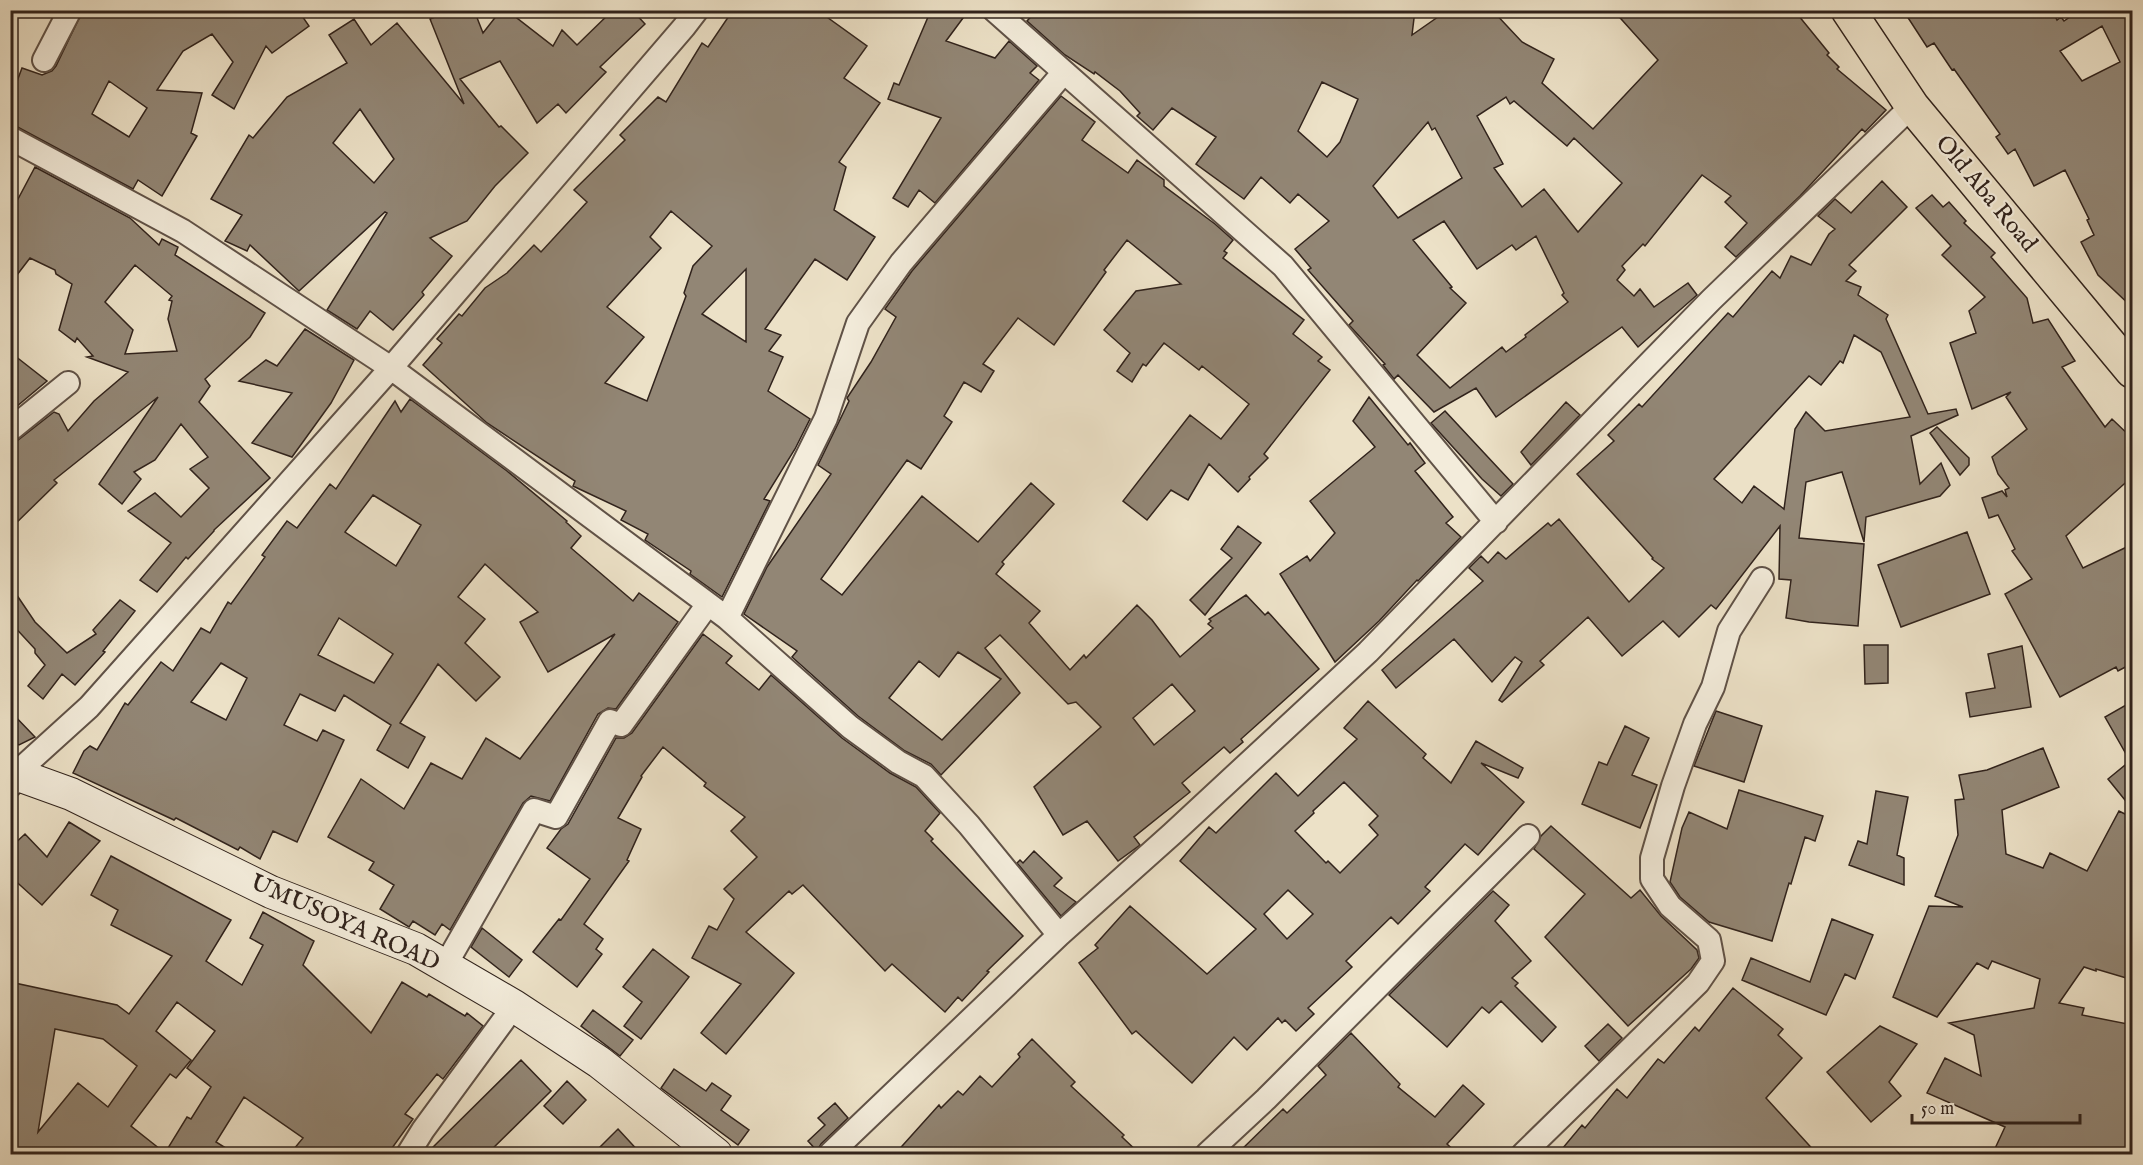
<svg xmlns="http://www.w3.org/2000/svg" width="2143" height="1165" font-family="'IM FELL English',serif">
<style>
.building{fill:#928675;stroke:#31231c;stroke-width:1.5;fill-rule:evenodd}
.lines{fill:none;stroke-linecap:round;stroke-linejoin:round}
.street-casing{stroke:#605247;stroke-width:26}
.secondary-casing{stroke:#31231c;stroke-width:34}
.primary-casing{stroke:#31231c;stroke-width:36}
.street{stroke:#f3ecdb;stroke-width:22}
.secondary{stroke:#f3ecdb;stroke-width:32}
.primary{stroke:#ece1c7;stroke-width:33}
.labels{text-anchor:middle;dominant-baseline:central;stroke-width:4.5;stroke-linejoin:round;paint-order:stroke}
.street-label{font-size:24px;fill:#31231c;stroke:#f3ecdb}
</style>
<rect width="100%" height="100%" fill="#ece1c7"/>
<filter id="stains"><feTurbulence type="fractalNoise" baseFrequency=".00333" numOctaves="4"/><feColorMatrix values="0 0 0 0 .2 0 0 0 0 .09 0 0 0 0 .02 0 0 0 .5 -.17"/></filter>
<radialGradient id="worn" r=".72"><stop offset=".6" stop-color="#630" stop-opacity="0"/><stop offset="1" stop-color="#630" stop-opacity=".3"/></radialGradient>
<!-- building -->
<path class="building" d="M83 10H298L309 26 272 53 266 46 234 109 212 95 233 62 212 34 183 51 157 90 202 93 191 133 197 136 162 196 138 180 133 189 10 123V100L22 68 42 75 52 71 56 66ZM109 81 147 108 129 137 92 114Z
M453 10H474L483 33 501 10H523L517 18 553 46 562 30 577 45 613 10H632L645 24 600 67 606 72 566 113 558 104 537 123 500 61 460 79 499 127 501 126 528 153 495 186 467 221 430 238 452 256 422 292 424 295 393 330 370 311 357 329 327 310 387 213 385 212 299 291 250 245 247 251 225 241 242 215 211 199 249 135 253 138 287 97 347 63 329 35 354 19 371 45 397 23 464 104 430 19ZM360 109 394 159 374 183 333 143Z
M733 10H817L867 46 844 78 880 103 839 162 846 167 834 210 875 237 847 280 815 259 765 329 781 335 769 351 783 357 768 391 810 419 795 449 764 499 770 501 722 597 690 574 691 571 645 540 648 534 621 520 626 511 573 486 575 481 487 423 423 365 442 343 437 339 459 314 462 316 485 288 507 273 534 245 541 252 587 202 574 190 625 140 620 135 658 97 666 102 702 43 708 47ZM671 211 712 246 693 266 684 293 686 296 647 401 605 383 644 337 607 307 661 248 650 237ZM746 269V342L702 314Z
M931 10H969L946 41 995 58 1009 41 1037 66 1030 73 1039 80 935 203 919 190 908 207 893 198 941 118 888 99 894 83 899 85Z
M1037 10H1415L1412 35 1448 10H1492L1522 42 1554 59 1542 83 1593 129 1658 60 1613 10H1794L1829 53 1827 55 1839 67 1837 69 1886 110 1865 132 1862 129 1800 196 1736 257 1725 247 1747 223 1725 202 1731 196 1702 175 1645 246 1643 244 1622 266 1625 270 1617 280 1634 296 1640 289 1654 307 1688 283 1697 295 1638 347 1622 327 1496 417 1476 388 1434 412 1398 375 1394 379 1383 365 1385 364 1349 325 1353 321 1308 270 1311 268 1295 249 1329 221 1298 194 1290 203 1261 177 1244 199 1196 164 1216 137 1172 108 1153 130 1137 116 1140 113 1120 91 1095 72 1094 74 1065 55 1027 21ZM1322 82 1358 99 1340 142 1327 157 1298 131ZM1506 97 1510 104 1514 101 1567 146 1574 138 1622 183 1578 232 1544 189 1522 207 1494 168 1503 164 1477 116ZM1428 122 1432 130 1435 128 1462 178 1398 218 1373 186ZM1444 221 1477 269 1512 245 1516 250 1536 236 1564 293 1562 295 1568 302 1525 335 1526 337 1506 352 1502 347 1450 388 1417 355 1466 303 1450 288 1452 287 1413 240Z
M1903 10H2052L2057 20 2061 17 2064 21 2080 10H2133V308L2098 275 2081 242 2094 235 2087 220 2089 219 2065 170 2034 186 2015 149 2008 154 1996 137 2000 134 1954 69 1952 70 1934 43 1927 47ZM2102 26 2120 62 2082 81 2060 51Z
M1061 96 1095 122 1082 140 1128 173 1137 160 1164 180V186L1215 224 1233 240 1224 251 1227 253 1223 258 1304 320 1293 334 1322 357 1318 361 1330 370 1264 454 1268 458 1249 477 1250 479 1238 492 1209 464 1188 500 1171 490 1147 520 1123 501 1190 415 1221 439 1249 404 1202 366 1199 370 1164 343 1146 366 1143 364 1132 382 1117 371 1130 353 1104 330 1136 291 1181 284 1127 240 1104 270 1106 272 1054 345 1018 318 983 364 994 371 981 392 964 382 944 416 952 422 921 469 907 460 821 579 842 595 922 496 978 542 1031 483 1054 504 1002 562 1004 564 996 574 1040 611 1029 623 1070 670 1084 655 1086 658 1137 605 1152 620 1180 657 1213 628 1208 624 1211 621 1209 619 1246 595 1265 615 1268 612 1319 669 1241 739 1243 742 1230 753 1224 747 1182 783 1190 792 1134 837 1140 845 1118 861 1087 821 1063 835 1034 787 1101 727 1076 702 1068 704 1000 635 985 648 1020 693 941 775 931 764 905 751 858 716 792 657 797 651 744 614 767 567 831 474 818 465 849 401 847 398 871 362 896 317 885 309 912 271ZM958 652 1001 679 942 740 889 698 919 661 939 677ZM1172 684 1195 711 1154 745 1133 718Z
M35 167 130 218 159 245 162 239 178 247 175 255 265 313 250 337 205 379 210 386 199 402 270 478 214 530V531L188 559 186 557 157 592 140 580 171 543 128 511 155 493 181 517 209 488 190 469 208 457 181 424 155 460 134 472 141 479 122 504 99 484 158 397 54 480 57 483 10 529V443L18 440 54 412 59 414 68 431 94 401 128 372 87 357 93 356 77 338 75 342 59 330 72 284 56 274 55 270 30 258 10 284V195L18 199ZM135 265 172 296 169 300 172 301 168 319 177 351 125 354 133 330 105 302Z
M1882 181 1907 207 1849 265 1856 271 1846 281 1861 287 1858 295 1888 315 1886 319 1928 414 1956 409 1958 415 1911 436 1920 484 1941 463 1950 485 1940 496 1866 517 1864 542 1842 472 1806 482 1799 538 1864 544 1858 626 1809 622 1786 618 1791 580 1779 579 1780 526 1716 609 1711 605 1679 637 1663 621 1622 656 1588 617 1540 661 1544 665 1502 702 1499 700 1522 662 1515 657 1492 682 1454 639 1396 688 1382 670 1483 581 1469 568 1481 556 1488 563 1498 552 1506 559 1548 523 1551 526 1559 519 1629 602 1664 568 1652 559 1653 558 1577 474 1614 441 1608 435 1639 404 1642 407 1728 313 1733 317 1772 271 1780 278 1791 256 1811 265 1829 234 1835 229 1818 216 1835 199 1851 213ZM1854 335 1881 352 1910 417 1825 431 1806 412 1795 429 1784 509 1754 486 1742 503 1714 479 1809 376 1821 385 1840 361 1843 363Z
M1932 195 1943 207 1949 202 1966 221 1964 223 1995 253 1991 257 2027 298 2033 323 2048 319 2075 361 2062 367 2105 427 2112 419 2133 439V476L2066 536 2083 568 2133 544V663L2118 671 2116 667 2060 697 2005 594 2032 579 2012 551 2015 549 1998 515 1989 518 1982 498 2002 491 2007 497 2005 490 2009 488 1998 474 1992 457 2027 429 2006 397 2011 392 1972 409 1950 343 1976 333 1969 311 1985 297 1942 255 1951 246 1916 208Z
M305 329 354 360 331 403 292 457 252 443 292 393 239 381 266 360 277 366Z
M10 352 47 381 10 412Z
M1369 397 1408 445 1410 443 1425 463 1415 471 1453 517 1446 523 1461 537 1418 581 1417 580 1379 621 1335 662 1280 574 1307 556 1310 561 1335 533 1310 501 1375 447 1353 421Z
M410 399 507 471 567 521 566 522 581 536 571 548 633 601 639 593 678 622 616 709 608 708 598 714 550 801 531 796 523 803 450 930 442 924 435 935 413 921 409 927 380 909 394 885 369 870 374 862 328 837 361 779 404 809 431 763 462 779 486 738 520 759 615 634 548 672 520 622 538 612 485 564 458 597 485 619 465 643 500 677 476 701 438 664 400 723 425 737 408 768 377 750 391 725 344 695 335 711 300 694 284 725 317 741 323 730 344 740 297 842 273 831 260 859 240 847 238 850 176 818 174 820 73 773 84 751 90 746 97 750 125 703 128 705 161 662 173 671 201 628 210 633 228 602 231 604 265 557 262 555 287 521 297 528 330 484 336 489 395 401 401 412ZM373 495 421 525 396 566 345 532ZM339 618 393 654 374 683 318 655ZM221 663 247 678 226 720 191 702Z
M1566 402 1580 415 1531 465 1521 452Z
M1445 411 1513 484 1501 496 1482 479 1431 423Z
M1937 427 1969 458V465L1960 475 1930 433Z
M1238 526 1261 543 1205 615 1190 600 1232 558 1221 549Z
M1967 532 1990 594 1901 627 1878 565Z
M10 585 35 622 67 653 96 634 93 630 120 600 135 611 103 651 105 652 75 685 62 674 43 699 28 686 45 665 35 653V649L10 622Z
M703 634 732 656 726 663 759 690 771 675 842 738 890 773 916 787 940 813 925 831 933 839 931 841 1023 936 987 971 989 972 962 1001 958 997 945 1012 892 964 885 971 803 885 792 894 789 891 746 932 794 973 726 1054 701 1033 741 984 692 958 709 926 717 930 734 899 724 889 757 857 731 831 745 817 704 786 706 783 663 747 641 776 642 777 618 818 641 829 627 860 629 861 584 924 603 939 596 949 602 954 577 987 533 952 559 919 561 920 590 879 547 848 561 829 568 824 616 738H624L632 733Z
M1864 645H1888V683L1865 684Z
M2022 646 2031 707 1970 717 1966 693 1995 688 1988 654Z
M1368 701 1426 754 1423 758 1451 783 1476 741 1523 768 1518 778 1481 763 1524 802 1478 855 1465 844 1425 887 1430 891 1398 924 1391 917 1346 961 1352 967 1308 1008 1314 1014 1296 1031 1285 1020 1282 1023 1278 1018 1247 1050 1234 1037 1192 1083 1136 1031 1132 1034 1079 963 1098 948 1095 945 1130 906 1207 974 1256 929 1180 861 1209 827 1216 833 1276 773 1298 796 1357 739 1344 728ZM1344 782 1378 816 1369 825 1378 835 1340 873 1328 861 1326 863 1295 831 1314 813 1313 811ZM1288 890 1313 914 1287 939 1264 914Z
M2133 701V810L2108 779 2130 761 2105 717Z
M10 711 35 737 19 745 10 739Z
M1716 711 1762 726 1744 782 1694 766Z
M1625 726 1649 738 1632 775 1657 785 1640 828 1582 804 1599 762 1607 765Z
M2043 748 2059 787 2002 810 2006 854 2043 868 2050 853 2087 871 2119 811 2133 818V980L2096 969V971L2084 967 2059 1003 2084 1008 2082 1015 2133 1025 2132 1155H1992L2005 1127 1927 1093 1945 1058 1981 1076 1974 1035 1949 1023 2034 1008 2040 979 1992 961 1988 969 1977 963 1937 1017 1893 997 1929 906 1963 907 1935 896 1958 835 1955 800 1964 799 1959 775 1987 770Z
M1739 790 1823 816 1815 841 1805 837 1791 884 1789 883 1772 941 1709 922 1680 897 1670 882 1682 828 1689 812 1727 829Z
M1876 791 1908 797 1897 855 1904 858V885L1849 865 1858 841 1867 844Z
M69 822 100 841 42 905 10 876V848L25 834 47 857Z
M1551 826 1631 898 1640 890 1661 916 1697 950 1699 958 1691 969 1628 1026 1545 937 1585 894 1534 849 1541 836Z
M1034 851 1062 878 1054 886 1076 902 1061 916 1017 863 1020 860 1023 863Z
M111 856 231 920 206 961 242 985 263 945 250 938 263 912 314 941 303 965 371 1033 402 982 427 997 429 994 465 1016 467 1013 483 1026 443 1079 437 1074 405 1114 413 1119 387 1155H289L303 1138 244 1097 216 1142 237 1155H10V982L117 1005 129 1014 172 956 111 925 118 910 91 895ZM177 1002 215 1031 187 1068 211 1087 191 1119 187 1117 165 1153 131 1126 170 1074 176 1078 191 1060 156 1031ZM55 1029 103 1039 137 1066 108 1107 78 1083 38 1132Z
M1493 891 1509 905 1495 921 1531 961 1512 978 1518 983 1515 986 1556 1027 1542 1042 1501 1001 1489 1013 1482 1007 1447 1047 1389 995Z
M1832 919 1873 935 1855 979 1845 974 1826 1015 1742 980 1751 958 1810 982Z
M482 928 522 960 509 977 471 947Z
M653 949 689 977 641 1039 624 1026 642 1002 623 987Z
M1733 988 1783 1029 1778 1035 1802 1058 1766 1098 1818 1155H1557L1582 1125 1585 1128 1617 1089 1627 1098 1658 1059 1664 1063 1695 1027 1699 1031Z
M593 1010 633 1040 620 1056 581 1026Z
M1608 1024 1622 1038 1599 1061 1585 1046Z
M1880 1026 1917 1044 1889 1082 1901 1096 1871 1122 1827 1072Z
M1351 1033 1400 1084 1398 1087 1435 1117 1463 1085 1484 1104 1447 1144 1459 1155H1236L1283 1109 1287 1113 1326 1075 1318 1066Z
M1032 1039 1075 1082 1071 1086 1124 1135 1122 1137 1141 1155H894L939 1105 941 1108 958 1091 963 1095 980 1076 992 1087 1020 1057 1018 1054Z
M521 1060 551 1091 486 1155H425Z
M674 1069 706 1091 712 1083 731 1096 721 1110 749 1130 738 1145 661 1088Z
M567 1081 586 1100 563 1124 544 1106Z
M835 1103 848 1118 821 1144 817 1151 808 1141 825 1125 818 1118Z
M618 1129 642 1155H592Z"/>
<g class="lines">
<!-- street casing -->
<g class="street-casing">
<path id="street" d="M994 10 1283 266 1496 522
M44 60 70 10
M10 138 183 231 391 368 727 618 850 727 898 762 924 776 969 825 1059 935
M10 430 68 383
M727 618 826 418 858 323 901 263 1064 72
M11 785 14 775 89 707 391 368 684 27 697 10
M445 966 534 810 556 817 610 721 621 725 708 604
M408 1154 423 1130 514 1006
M830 1154 1059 935 1172 834 1368 652 1711 300 1912 106
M1207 1154 1266 1099 1528 836
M1523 1154 1698 983 1713 961 1709 940 1670 906 1652 879V858L1673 786 1695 724 1713 687 1729 631 1762 579"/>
</g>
<!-- secondary casing -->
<g class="secondary-casing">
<path id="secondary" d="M10 772 71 794 271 892 416 949 514 1006 599 1062 716 1154"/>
</g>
<!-- primary casing -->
<g class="primary-casing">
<path id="primary" d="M1848 10 1912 106 2132 371"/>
</g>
<!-- street -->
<use href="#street" class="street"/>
<!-- secondary -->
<use href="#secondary" class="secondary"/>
<!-- primary -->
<use href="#primary" class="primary"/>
</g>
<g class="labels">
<!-- street labels -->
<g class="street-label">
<text transform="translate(1986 194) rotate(50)">Old Aba Road</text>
<text transform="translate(345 923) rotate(24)">UMUSOYA ROAD</text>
</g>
</g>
<!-- margin -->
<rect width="2143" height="1165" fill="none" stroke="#ece1c7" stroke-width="36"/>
<rect x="12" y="12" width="2119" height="1141" fill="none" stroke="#31231c" stroke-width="3"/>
<rect x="18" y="18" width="2107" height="1129" fill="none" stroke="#31231c" stroke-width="1.5"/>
<!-- scale -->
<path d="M1912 1114v9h168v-9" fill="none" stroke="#31231c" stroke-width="3"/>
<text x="1921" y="1114" font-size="18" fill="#31231c" stroke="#f3ecdb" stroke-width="4.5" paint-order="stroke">50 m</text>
<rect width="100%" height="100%" filter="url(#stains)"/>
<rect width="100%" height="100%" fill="url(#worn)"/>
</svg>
